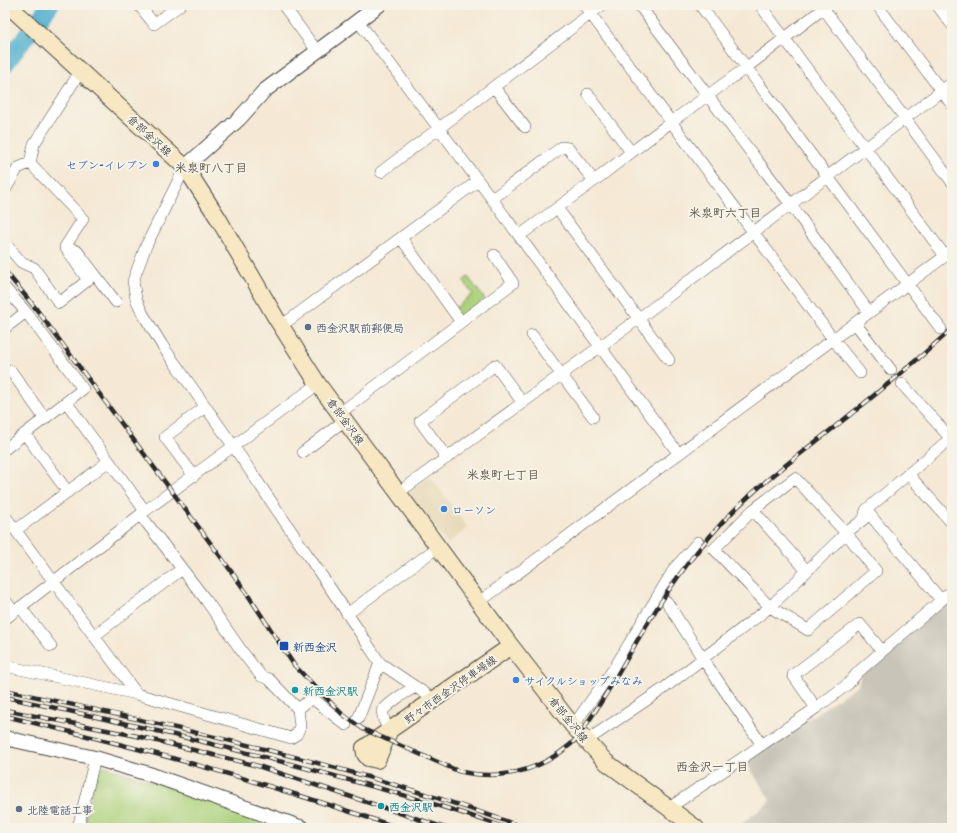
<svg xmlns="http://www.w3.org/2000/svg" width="957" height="833" font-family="'Playpen Sans','Klee One',sans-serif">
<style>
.built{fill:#e7daba}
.industrial{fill:#c8c4b8}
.green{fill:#abd17c;stroke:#6b7e54}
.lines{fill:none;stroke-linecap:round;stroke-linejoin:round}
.river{stroke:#4fafce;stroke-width:18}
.minor-casing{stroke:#494844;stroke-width:12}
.tertiary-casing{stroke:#494844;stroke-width:16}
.secondary-casing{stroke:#494844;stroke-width:18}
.minor{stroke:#fff;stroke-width:11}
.tertiary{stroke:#fff;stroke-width:14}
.secondary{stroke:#f7e8c3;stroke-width:16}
.rail-casing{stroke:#2b2b2b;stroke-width:4.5}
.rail{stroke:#f7f3e8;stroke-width:3;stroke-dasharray:9;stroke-linecap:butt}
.shop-dot{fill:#3f7fe0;stroke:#f7f3e8;stroke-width:1.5}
.service-dot{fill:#5c6f8a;stroke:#f7f3e8;stroke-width:1.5}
.transit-dot{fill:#1a4fb4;stroke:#f7f3e8;stroke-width:1.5}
.culture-dot{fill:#0f9aa8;stroke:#f7f3e8;stroke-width:1.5}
.labels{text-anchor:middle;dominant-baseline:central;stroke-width:4;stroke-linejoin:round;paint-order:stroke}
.street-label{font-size:11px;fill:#2b2b2b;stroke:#f7f3e8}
.shop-label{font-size:11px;font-weight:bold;fill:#366cbe;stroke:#f7f3e8;text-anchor:start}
.service-label{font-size:11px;font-weight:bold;fill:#4e5e75;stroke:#f7f3e8;text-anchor:start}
.transit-label{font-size:11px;font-weight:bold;fill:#164399;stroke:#f7f3e8;text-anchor:start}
.culture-label{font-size:11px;font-weight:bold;fill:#0d838f;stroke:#f7f3e8;text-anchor:start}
.neighbourhood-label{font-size:12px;font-weight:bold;fill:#615548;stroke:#f7f3e8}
</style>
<rect width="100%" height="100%" fill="#f7f3e8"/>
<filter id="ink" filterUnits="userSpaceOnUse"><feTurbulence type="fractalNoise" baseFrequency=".025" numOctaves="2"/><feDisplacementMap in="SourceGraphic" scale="8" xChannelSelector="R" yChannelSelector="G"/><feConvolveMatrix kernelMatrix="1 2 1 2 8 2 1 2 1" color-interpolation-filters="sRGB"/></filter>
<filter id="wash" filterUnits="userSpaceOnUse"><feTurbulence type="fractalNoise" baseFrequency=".012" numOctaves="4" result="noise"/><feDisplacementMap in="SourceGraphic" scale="16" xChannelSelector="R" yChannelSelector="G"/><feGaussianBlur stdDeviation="0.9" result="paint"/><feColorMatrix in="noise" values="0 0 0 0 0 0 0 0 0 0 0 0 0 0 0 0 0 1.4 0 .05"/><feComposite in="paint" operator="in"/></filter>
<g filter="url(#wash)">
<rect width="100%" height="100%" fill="#f5e9d5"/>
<!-- built -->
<path class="built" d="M430 476 468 528 447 544 407 492Z"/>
<!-- industrial -->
<path class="industrial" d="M952 596V828H736L771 801 746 762 858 685 861 675Z"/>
<!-- green -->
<path class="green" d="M468 277 485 299 464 315H459L454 309 473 294 463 281Z
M104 766 291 828H84L98 769Z"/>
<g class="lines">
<!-- river -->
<path class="river" d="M5 64 50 5"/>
</g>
</g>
<g filter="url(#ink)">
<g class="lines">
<!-- minor casing -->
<g class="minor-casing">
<path id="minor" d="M139 5 154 24 180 5
M283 5 317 51
M584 5 833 339 860 373
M639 5 791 205 869 312
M700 5 941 329
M760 5 945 256
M821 5 952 182
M877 5 952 105
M937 5 952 25
M358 21 492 199 678 453
M494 87 525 127
M588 94 631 152
M185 167 146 246 133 281 136 299 143 314 162 345 234 447 343 607 380 663 435 700
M381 172 602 5
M5 190 18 168 30 163 34 144 80 72
M492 199 562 147 568 148 594 181
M557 208 669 360
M519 236 594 181 671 122 747 67 828 5
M401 238 461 322
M5 243 21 262 34 268 59 303 88 280 65 247 83 219 30 163
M72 249 77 251 116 302
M5 288 26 312 83 389 5 449
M855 323 891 370
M281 326 478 181
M5 328 26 312
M532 335 593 417
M11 371 45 419
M902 384 952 440
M67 403 145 511
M340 413 513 283 494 255
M25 434 68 492
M303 452 345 420
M447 458 420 421 495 365 523 403
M908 474 952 523
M194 476 165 437 205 407
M795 478 846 533 876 571 808 630 770 607 714 549 753 510Z
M398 493 638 319 952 83
M753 510 807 571
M866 510 941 600
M5 516 137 694 291 738 297 734 300 726 298 709 269 679 261 676 243 653 206 600 146 522 140 516
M16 530 109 461
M5 600 14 612
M479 602 952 251
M667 602 703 659 762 745
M20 607 51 646
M347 614 438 547
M5 619 145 511 318 384
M94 636 182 569
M5 666 137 694
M816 708 793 675 860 624 882 651
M298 709 312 698 346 725
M358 719 380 663
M573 726 615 667 674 569 698 542
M389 732 384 720 382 711C392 701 403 693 416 687
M586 741 663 689 770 607 846 533 864 519 866 510 952 437
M669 808 816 708 848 684 858 672 952 591
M78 828 95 758"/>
</g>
<!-- tertiary casing -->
<g class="tertiary-casing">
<path id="tertiary" d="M185 167 239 119 264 91 379 5
M5 738 95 758 152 775 303 828"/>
</g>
<!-- secondary casing -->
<g class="secondary-casing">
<path id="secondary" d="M8 5 185 167 218 218 276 318 318 384 511 646 573 726 606 762 696 828
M389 732 377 760 368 758 365 754 364 748 511 646"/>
</g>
<!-- minor -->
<use href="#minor" class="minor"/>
<!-- tertiary -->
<use href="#tertiary" class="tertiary"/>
<!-- secondary -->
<use href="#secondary" class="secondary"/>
<!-- rail casing -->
<g class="rail-casing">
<path id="rail" d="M5 271 37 310 223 560 246 592 294 665 342 714 363 729 458 771C499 781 539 772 571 744 580 736 585 726 592 716 604 698 615 679 626 660 651 616 678 572 712 534 747 493 790 462 832 429 873 397 913 364 952 329
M5 690C180 728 357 766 525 828
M5 697C117 721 228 746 338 777 394 792 451 808 506 828
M5 710 137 736 258 766 445 828
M5 716C98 738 190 761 281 790 321 802 360 815 400 828"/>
</g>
<!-- rail -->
<use href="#rail" class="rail"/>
</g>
</g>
<!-- markers -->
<g class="shop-dot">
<circle cx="156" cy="164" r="4"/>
<circle cx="444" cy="509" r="4"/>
<circle cx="516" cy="680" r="4"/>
</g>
<g class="service-dot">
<circle cx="308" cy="327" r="4"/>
<circle cx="19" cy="809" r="4"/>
</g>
<rect class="transit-dot" x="279" y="641" width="10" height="10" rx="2"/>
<g class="culture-dot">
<circle cx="295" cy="690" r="4"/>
<circle cx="381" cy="806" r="4"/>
</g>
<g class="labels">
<!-- street labels -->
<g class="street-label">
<text transform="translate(150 135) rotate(42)">倉部金沢線</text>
<text transform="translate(346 421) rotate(54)">倉部金沢線</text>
<text transform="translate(450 689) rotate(-35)">野々市西金沢停車場線</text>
<text transform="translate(569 719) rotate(51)">倉部金沢線</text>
</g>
<!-- shop labels -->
<g class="shop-label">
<text x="148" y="164" text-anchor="end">セブン-イレブン</text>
<text x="452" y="509">ローソン</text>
<text x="524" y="680">サイクルショップみなみ</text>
</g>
<!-- service labels -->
<g class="service-label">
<text x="316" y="327">西金沢駅前郵便局</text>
<text x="27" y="809">北陸電話工事</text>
</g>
<!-- transit labels -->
<g class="transit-label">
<text x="293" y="646">新西金沢</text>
</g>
<!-- culture labels -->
<g class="culture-label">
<text x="303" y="690">新西金沢駅</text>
<text x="389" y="806">西金沢駅</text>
</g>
<!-- neighbourhood labels -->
<g class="neighbourhood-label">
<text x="211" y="167">米泉町八丁目</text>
<text x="725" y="212">米泉町六丁目</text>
<text x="503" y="474">米泉町七丁目</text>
<text x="712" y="766">西金沢一丁目</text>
</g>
</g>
<!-- margin -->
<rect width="957" height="833" fill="none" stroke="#f7f3e8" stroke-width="20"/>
</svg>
